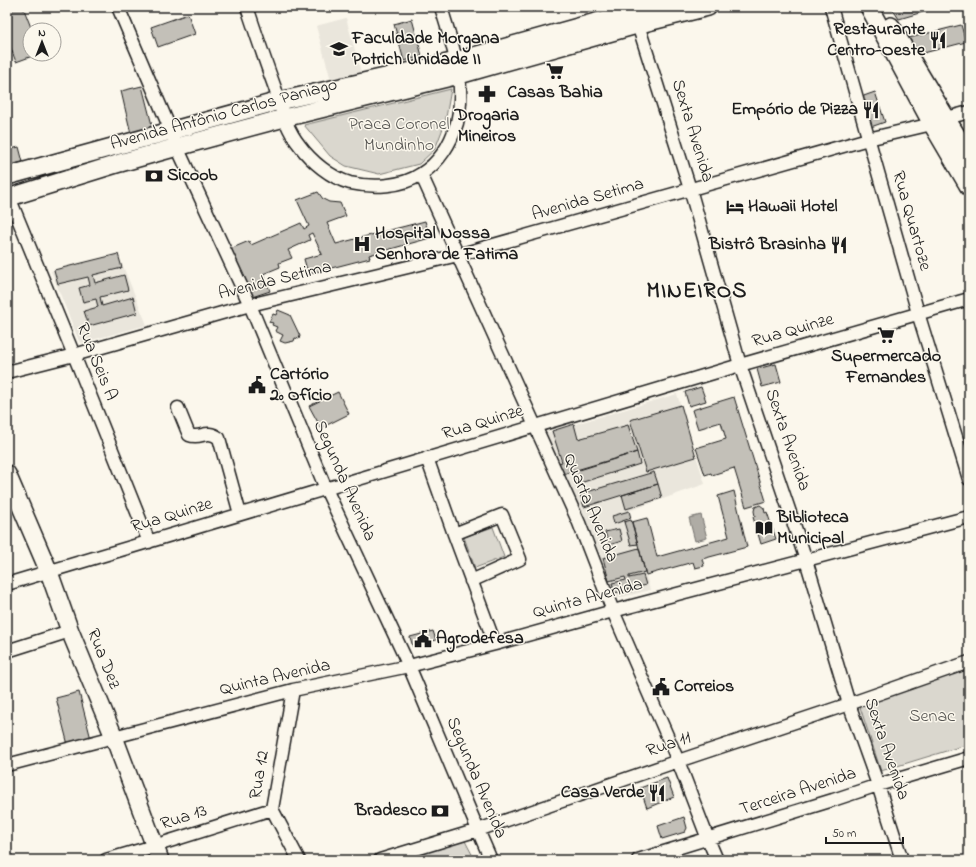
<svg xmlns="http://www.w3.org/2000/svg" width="976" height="867" font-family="'Indie Flower',sans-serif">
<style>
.built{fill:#eae6dc}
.green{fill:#dad7ce;stroke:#7b7a75}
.water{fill:#afaca5;stroke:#74726e}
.building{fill:#c3c0b8;stroke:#1c1c1c}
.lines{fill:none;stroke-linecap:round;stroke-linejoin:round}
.street-casing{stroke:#1c1c1c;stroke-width:15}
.secondary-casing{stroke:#1c1c1c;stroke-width:20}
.street{stroke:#fbf7ec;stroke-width:12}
.secondary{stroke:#fbf7ec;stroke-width:17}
.labels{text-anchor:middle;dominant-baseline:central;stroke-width:3;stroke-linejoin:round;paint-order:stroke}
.poi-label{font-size:18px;font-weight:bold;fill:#1c1c1c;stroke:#fbf7ec;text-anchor:start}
.street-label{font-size:18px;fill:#1c1c1c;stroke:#fbf7ec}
.park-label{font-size:18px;fill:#555451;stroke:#fbf7ec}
.district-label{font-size:22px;font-weight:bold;letter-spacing:1px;fill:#1c1c1c;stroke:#fbf7ec}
</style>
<rect width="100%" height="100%" fill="#fbf7ec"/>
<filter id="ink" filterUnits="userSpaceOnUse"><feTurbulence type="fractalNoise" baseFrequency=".025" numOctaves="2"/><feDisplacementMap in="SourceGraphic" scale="8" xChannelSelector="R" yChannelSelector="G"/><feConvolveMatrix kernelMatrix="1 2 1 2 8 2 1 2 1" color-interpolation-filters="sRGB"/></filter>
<g filter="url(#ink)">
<!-- built -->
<path class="built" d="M346 18 361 72 331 80 316 26Z
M118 254 147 325 81 343 79 341 51 271Z
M677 394 705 484 629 511 650 590 615 599 545 433Z"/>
<!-- green -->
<path class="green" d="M451 89 445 123 435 149 419 164 379 174 346 166 330 156 304 125Z
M493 527 504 557 475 568 464 537Z
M969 664V744L881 771 859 704Z
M465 841 475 860H396Z"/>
<!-- water -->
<path class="water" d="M701 515 707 538 695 541 689 518Z"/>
<!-- building -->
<path class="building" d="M13 7H23L32 30H30V54H38L16 62 7 38V9Z
M891 7H940L899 19Z
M188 14 195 34 158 47 151 27Z
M412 19 422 56 404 61 394 24Z
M961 25 966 42 916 55 909 38Z
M142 86 153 129 131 134 121 91Z
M875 92 885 122 868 128 858 98Z
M19 147 23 162 10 165 7 154V150Z
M318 192 323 199 329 202 340 203 346 216 327 223 336 244 425 221 430 238 369 255 370 258 308 274 304 259 322 254 312 233 308 235 310 240 288 250 292 258 279 263 280 267 263 274 270 291 252 297 230 249 249 241 251 245 301 223 304 229 309 226 297 200Z
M118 254 122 268 93 275 95 283 124 275 128 290 100 297 102 306 133 297 137 313 89 326 84 311 98 307 96 299 83 302 79 288 90 285 88 277 58 284 54 270Z
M278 310 290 315 300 336 299 339 295 338 294 341 285 343 280 341 283 335 275 331 277 327 272 325 273 323 269 322 273 314 276 315Z
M776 364 781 382 762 387 757 369Z
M701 387 706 401 689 406 685 392Z
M338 392 349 414 321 428 309 406Z
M734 397 766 501 746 507 734 468 712 475 711 473 705 475 696 448 726 439 721 422 698 429 692 410Z
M681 405 696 457 646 472 630 420Z
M574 424 578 439 628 425 637 452 563 474 558 463 562 462 552 431Z
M637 452 640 464 577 484 573 472Z
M654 472 658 484 584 507 580 494Z
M658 484 662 498 626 509 622 495Z
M734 491 747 547 702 559 704 566 695 568 693 562 646 575 632 522 647 518 657 557 729 537 718 496Z
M760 505 764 508 765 513 767 512 776 539 761 544 753 517 755 516 754 511 755 507Z
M629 511 631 518 614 524 612 516Z
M631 520 638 544 631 545 624 522Z
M619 529 622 541 609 545 605 532Z
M639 548 645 572 629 576V578L643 575 646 585 632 589 633 590 629 592V589L615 593 612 583 626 580 625 577 609 581 603 558Z
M433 631 436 640 413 647 410 637Z
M79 692 91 739 68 745 56 698Z
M667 778 674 797 647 808 640 788Z
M684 817 687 828 685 832 662 839 658 826Z"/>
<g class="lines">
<!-- street casing -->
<g class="street-casing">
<path id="street" d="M118 7 171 131 177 147 250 305 326 489 409 666 478 830 491 860
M247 7C256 34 265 61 275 88 281 108 286 129 300 146 311 161 331 178 350 183 373 188 402 187 421 174 439 163 451 143 457 123 467 82 452 45 441 7
M831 7 918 313 969 479
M640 24V31L690 189 740 365 806 560 849 704 878 785 902 860
M421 174 579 523 613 611 678 761 708 839 717 860
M9 197 74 355 149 542
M7 372 74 355 250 305 458 255 868 139 932 124 947 118 969 112
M178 408 189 435C202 440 205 428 219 438L240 514
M427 458 454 534 495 644
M454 534 502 515 520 559 471 581
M7 584 740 365 969 299
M7 651 70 631
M293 690 272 809 299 860
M7 765 293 690 409 666 495 644 613 611 969 517
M106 860 154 846 272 809
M380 860 478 830 678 761 849 704 969 662
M638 860 833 800 878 785 969 758"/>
</g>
<!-- secondary casing -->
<g class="secondary-casing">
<path id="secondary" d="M869 7 932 124 969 187
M891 26 969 156
M7 176 279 101 456 61 650 7
M7 198 120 163 177 147 284 118 459 75 640 24 708 7
M7 474 49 572 70 631 114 737 160 860"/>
</g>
<!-- street -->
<use href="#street" class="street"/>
<!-- secondary -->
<use href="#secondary" class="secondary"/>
</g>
</g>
<!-- icons -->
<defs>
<g id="restaurant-bare" transform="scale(1.38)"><path d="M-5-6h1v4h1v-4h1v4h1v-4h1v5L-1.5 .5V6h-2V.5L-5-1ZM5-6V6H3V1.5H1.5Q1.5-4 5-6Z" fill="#1c1c1c" stroke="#fbf7ec" stroke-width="2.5" paint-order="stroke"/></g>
<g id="university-bare" transform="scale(1.38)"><path d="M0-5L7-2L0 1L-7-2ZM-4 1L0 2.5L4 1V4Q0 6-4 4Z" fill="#1c1c1c" stroke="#fbf7ec" stroke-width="2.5" paint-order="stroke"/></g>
<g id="supermarket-bare" transform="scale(1.38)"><path d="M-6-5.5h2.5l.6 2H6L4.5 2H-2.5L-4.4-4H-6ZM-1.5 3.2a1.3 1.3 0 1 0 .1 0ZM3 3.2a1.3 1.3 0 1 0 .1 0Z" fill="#1c1c1c" stroke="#fbf7ec" stroke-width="2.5" paint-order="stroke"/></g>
<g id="pharmacy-bare" transform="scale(1.38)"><path d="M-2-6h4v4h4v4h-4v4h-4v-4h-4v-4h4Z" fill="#1c1c1c" stroke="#fbf7ec" stroke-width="2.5" paint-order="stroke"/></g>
<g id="bank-bare" transform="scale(1.38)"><path d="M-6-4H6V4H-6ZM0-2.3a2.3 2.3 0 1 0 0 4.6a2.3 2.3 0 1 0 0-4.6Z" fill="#1c1c1c" stroke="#fbf7ec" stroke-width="2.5" paint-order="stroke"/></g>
<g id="hotel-bare" transform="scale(1.38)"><path d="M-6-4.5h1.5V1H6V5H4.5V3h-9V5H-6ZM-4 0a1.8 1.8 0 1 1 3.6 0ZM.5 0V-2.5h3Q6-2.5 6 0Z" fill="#1c1c1c" stroke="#fbf7ec" stroke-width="2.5" paint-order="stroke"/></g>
<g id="hospital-bare" transform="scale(1.38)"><path d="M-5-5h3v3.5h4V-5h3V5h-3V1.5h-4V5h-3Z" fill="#1c1c1c" stroke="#fbf7ec" stroke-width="2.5" paint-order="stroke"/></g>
<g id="civic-bare" transform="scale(1.38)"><path d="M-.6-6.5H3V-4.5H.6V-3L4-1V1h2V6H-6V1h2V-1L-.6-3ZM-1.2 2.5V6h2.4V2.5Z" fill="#1c1c1c" stroke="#fbf7ec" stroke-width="2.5" paint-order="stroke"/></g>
<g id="library-bare" transform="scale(1.38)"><path d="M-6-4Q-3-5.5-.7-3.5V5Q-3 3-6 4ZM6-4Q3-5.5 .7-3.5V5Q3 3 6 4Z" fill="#1c1c1c" stroke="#fbf7ec" stroke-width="2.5" paint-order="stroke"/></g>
</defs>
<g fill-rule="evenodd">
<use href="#restaurant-bare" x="938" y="40"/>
<use href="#university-bare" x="339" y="49"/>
<use href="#supermarket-bare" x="555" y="71"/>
<use href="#pharmacy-bare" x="487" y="94"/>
<use href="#restaurant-bare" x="871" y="110"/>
<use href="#bank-bare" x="154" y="176"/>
<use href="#hotel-bare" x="735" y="207"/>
<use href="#hospital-bare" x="362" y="244"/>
<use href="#restaurant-bare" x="839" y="245"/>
<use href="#supermarket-bare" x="886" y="335"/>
<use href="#civic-bare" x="257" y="385"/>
<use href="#library-bare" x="764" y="528"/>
<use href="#civic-bare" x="423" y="639"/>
<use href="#civic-bare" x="661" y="687"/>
<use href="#restaurant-bare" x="657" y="793"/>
<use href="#bank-bare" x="440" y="811"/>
</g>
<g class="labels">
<!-- poi labels -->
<g class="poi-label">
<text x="925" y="30" text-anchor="end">Restaurante<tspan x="925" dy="21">Centro-Oeste</tspan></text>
<text x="352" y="39">Faculdade Morgana<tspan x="352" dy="21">Potrich Unidade II</tspan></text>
<text x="555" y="93" text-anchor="middle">Casas Bahia</text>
<text x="858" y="110" text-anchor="end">Empório de Pizza</text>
<text x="487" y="116" text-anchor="middle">Drogaria<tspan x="487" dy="21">Mineiros</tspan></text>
<text x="167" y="176">Sicoob</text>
<text x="748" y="207">Hawaii Hotel</text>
<text x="375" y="234">Hospital Nossa<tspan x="375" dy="21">Senhora de Fatima</tspan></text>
<text x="826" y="245" text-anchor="end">Bistrô Brasinha</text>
<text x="886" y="357" text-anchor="middle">Supermercado<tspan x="886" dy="21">Fernandes</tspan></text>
<text x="270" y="375">Cartório<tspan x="270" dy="21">2º Ofício</tspan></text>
<text x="777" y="518">Biblioteca<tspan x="777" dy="21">Municipal</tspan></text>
<text x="436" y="639">Agrodefesa</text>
<text x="674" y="687">Correios</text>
<text x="644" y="793" text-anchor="end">Casa Verde</text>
<text x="427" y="811" text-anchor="end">Bradesco</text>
</g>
<!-- street labels -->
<g class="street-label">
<text transform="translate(224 115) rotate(-15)">Avenida Antônio Carlos Paniago</text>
<text transform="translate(692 131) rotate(73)">Sexta Avenida</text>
<text transform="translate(588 200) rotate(-16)">Avenida Setima</text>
<text transform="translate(911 221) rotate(74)">Rua Quartoze</text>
<text transform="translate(275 281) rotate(-14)">Avenida Setima</text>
<text transform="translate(793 331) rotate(-16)">Rua Quinze</text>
<text transform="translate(96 362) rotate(68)">Rua Seis A</text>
<text transform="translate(483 423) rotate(-17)">Rua Quinze</text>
<text transform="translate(787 440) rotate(71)">Sexta Avenida</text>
<text transform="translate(344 481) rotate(66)">Segunda Avenida</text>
<text transform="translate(590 508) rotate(67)">Quarta Avenida</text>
<text transform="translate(172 516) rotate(-17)">Rua Quinze</text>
<text transform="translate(588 599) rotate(-15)">Quinta Avenida</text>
<text transform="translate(103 659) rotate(68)">Rua Dez</text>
<text transform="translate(275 678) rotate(-13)">Quinta Avenida</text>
<text transform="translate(669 745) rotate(-19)">Rua 11</text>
<text transform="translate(886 749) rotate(71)">Sexta Avenida</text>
<text transform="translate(260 775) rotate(-81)">Rua 12</text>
<text transform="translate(476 778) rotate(67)">Segunda Avenida</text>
<text transform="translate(798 792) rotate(-18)">Terceira Avenida</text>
<text transform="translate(184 818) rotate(-18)">Rua 13</text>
</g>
<!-- park labels -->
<g class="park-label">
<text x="399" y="125">Praca Coronel<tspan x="399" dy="21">Mundinho</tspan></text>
<text x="932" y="717">Senac</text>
</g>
<!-- district labels -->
<g class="district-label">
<text x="697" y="292">MINEIROS</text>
</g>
</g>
<!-- margin -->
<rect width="976" height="867" fill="none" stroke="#fbf7ec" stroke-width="24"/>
<rect x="12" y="12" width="952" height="843" fill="none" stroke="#1c1c1c" stroke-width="1.5" filter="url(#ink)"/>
<!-- north arrow -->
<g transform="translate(42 42)"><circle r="19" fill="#fbf7ec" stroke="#a29f99"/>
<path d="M0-3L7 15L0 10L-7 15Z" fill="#1c1c1c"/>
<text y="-6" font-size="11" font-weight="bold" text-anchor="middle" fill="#1c1c1c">N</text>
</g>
<!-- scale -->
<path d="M826 837v6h77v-6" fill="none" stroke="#1c1c1c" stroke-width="2"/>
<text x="832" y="837" font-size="12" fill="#1c1c1c" stroke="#fbf7ec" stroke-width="3" paint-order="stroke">50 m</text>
</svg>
